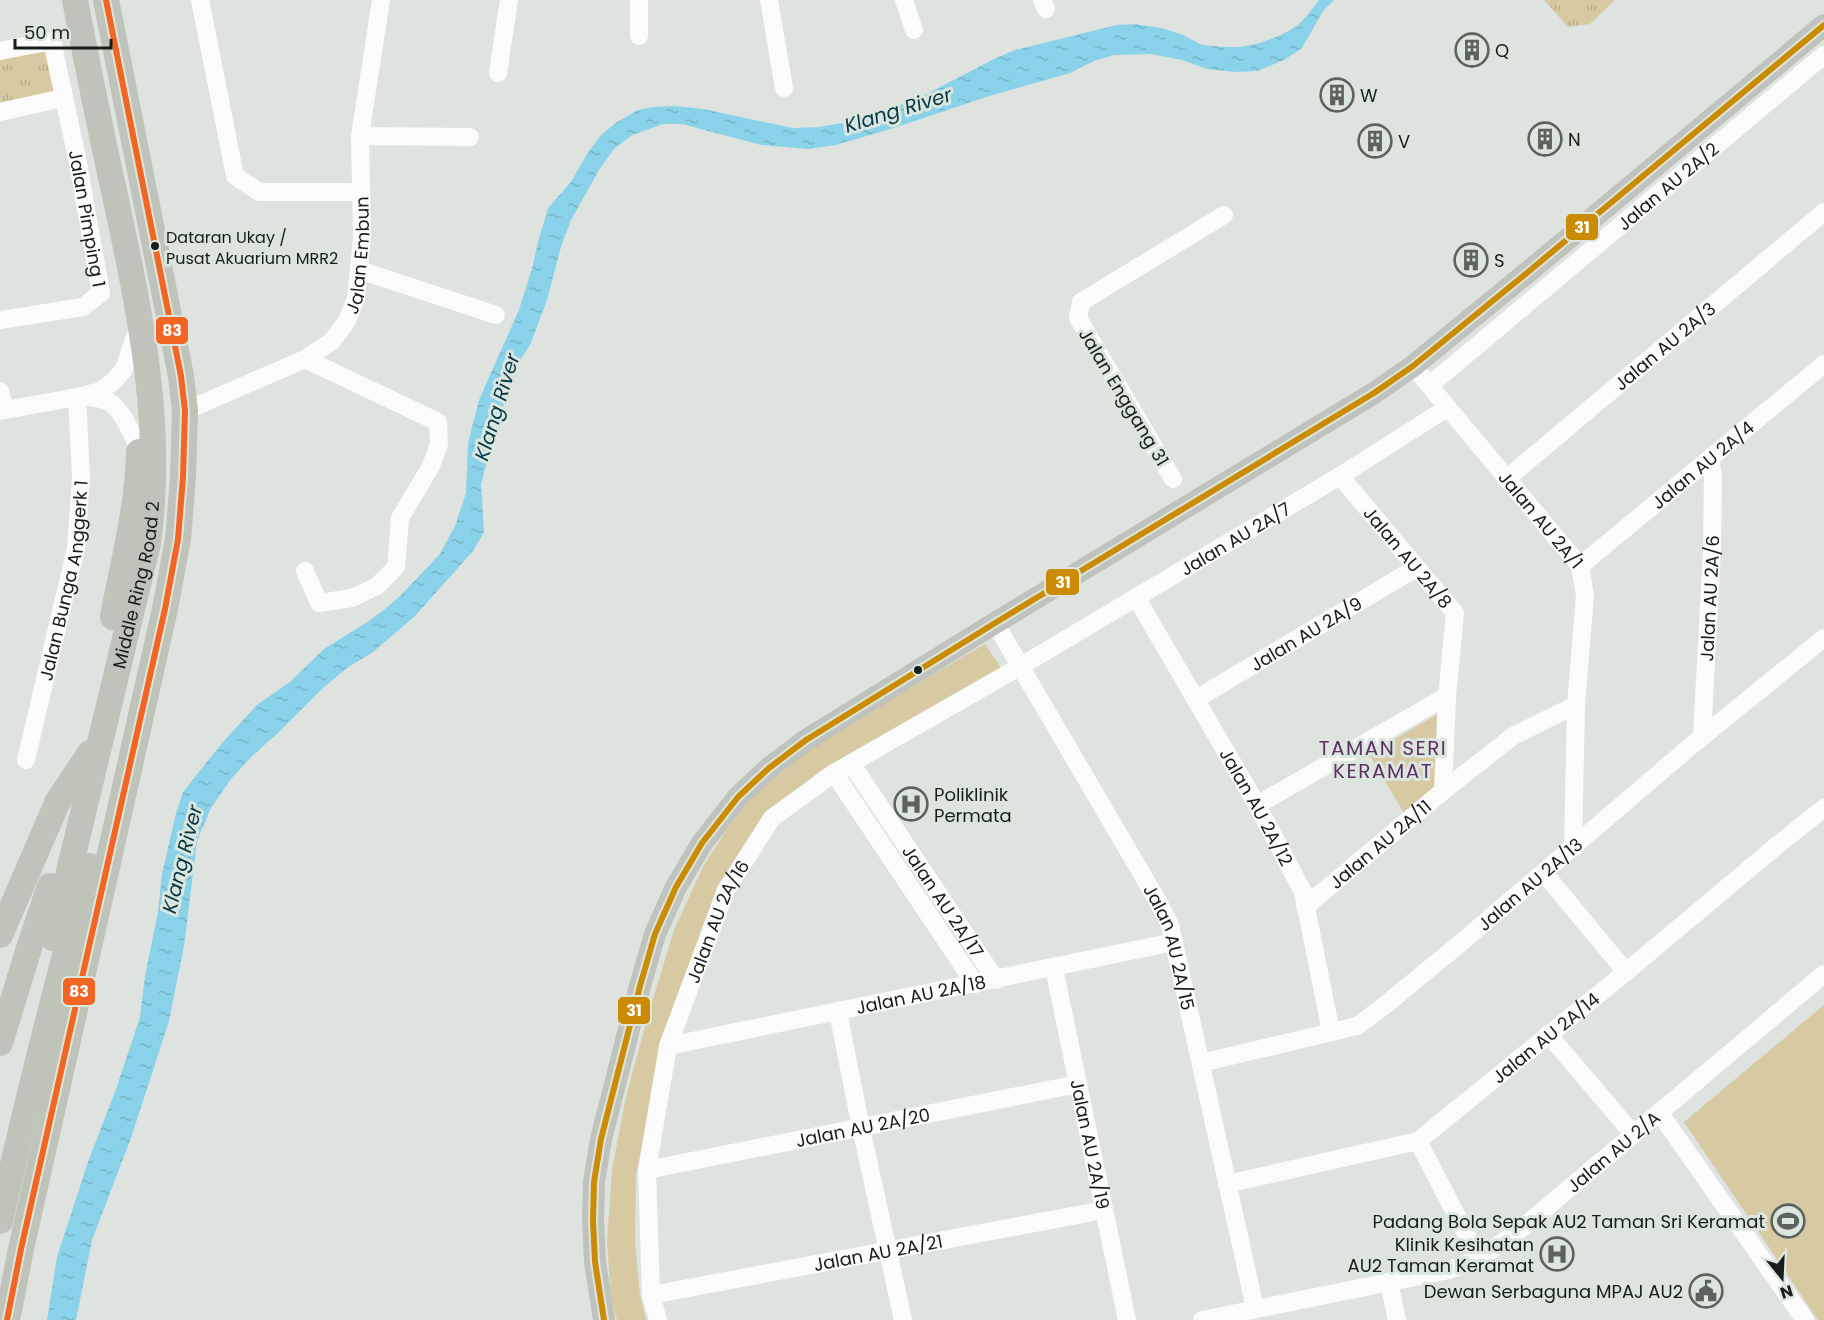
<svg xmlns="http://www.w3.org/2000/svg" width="1824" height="1320" font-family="Poppins,sans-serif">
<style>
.grass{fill:url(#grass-tufts)}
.green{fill:#d7caa2}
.water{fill:url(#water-ripples)}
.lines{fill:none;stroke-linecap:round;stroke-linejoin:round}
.minor{stroke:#fafbfa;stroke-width:18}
.major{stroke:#bfc2bd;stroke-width:22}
.highway{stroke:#bfc3ba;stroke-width:26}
.bus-1-casing{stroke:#dbe6de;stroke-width:10}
.bus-2-casing{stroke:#dbe6de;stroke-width:10}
.bus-1{stroke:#f26522;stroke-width:6}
.bus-2{stroke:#cb8b05;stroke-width:6}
.bus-dot{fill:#191d1a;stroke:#dbe6de;stroke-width:2}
.labels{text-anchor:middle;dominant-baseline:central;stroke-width:6;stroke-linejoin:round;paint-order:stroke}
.bus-label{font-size:16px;fill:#191d1a;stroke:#dbe6de;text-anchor:start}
.poi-label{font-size:18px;fill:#191d1a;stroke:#dbe6de;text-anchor:start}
.street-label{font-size:18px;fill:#191d1a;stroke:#dbe6de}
.water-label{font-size:20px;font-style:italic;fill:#063846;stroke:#dbe6de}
.neighbourhood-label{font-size:20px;letter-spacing:1.5px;fill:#5e2f63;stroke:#dbe6de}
.line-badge{stroke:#dbe6de;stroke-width:2}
.badge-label{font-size:16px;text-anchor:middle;font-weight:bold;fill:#fff}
</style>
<defs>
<pattern id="grass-tufts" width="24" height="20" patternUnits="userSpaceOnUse" patternTransform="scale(1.5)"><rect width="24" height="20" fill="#d7caa2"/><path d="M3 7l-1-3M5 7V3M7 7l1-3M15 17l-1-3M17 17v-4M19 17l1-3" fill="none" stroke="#b8ad8b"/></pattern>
<pattern id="water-ripples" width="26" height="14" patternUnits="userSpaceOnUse" patternTransform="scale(1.5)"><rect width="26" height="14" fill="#89d2e9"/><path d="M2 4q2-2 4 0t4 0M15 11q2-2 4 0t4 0" fill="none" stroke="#76b4c7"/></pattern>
</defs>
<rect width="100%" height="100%" fill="#dee3df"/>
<!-- grass -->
<path class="grass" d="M1544 0H1615L1590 24 1568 27Z
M48 48 58 93 0 105V58Z"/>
<!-- green -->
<path class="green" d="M985 644 1001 668 820 771 766 816 716 891 665 1043 636 1175 635 1242 640 1295 646 1320H617L611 1299 607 1241 612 1170 626 1097 647 1019 674 930 703 867 743 804 815 744Z
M1438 714 1436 787 1405 815 1369 754Z
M1824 1005V1320H1818L1684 1122Z"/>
<!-- water -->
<path class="water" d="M1319 0H1334L1323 11 1302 48 1284 60 1257 71 1237 72 1207 69 1182 60 1150 54 1114 55 1094 61 1070 73 986 97 897 127 836 145 808 149 761 145 682 124H663L632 135 614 149 599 170 571 220 561 247 547 300 531 343 518 364 500 416 485 469 481 484 484 532 473 551 414 617 373 652 347 668 323 688 278 733 251 757 231 779 211 808 197 841 184 946 169 1021 131 1138 92 1240 76 1320H47L57 1257 88 1162 116 1089 140 1017 145 976 158 912 162 874 176 813 183 792 222 743 257 705 291 681 324 649 369 621 385 609 401 595 440 554 455 526 466 493 468 443 479 400 519 310 533 265 538 242 548 208 571 182 587 154 601 135 617 122 638 110 654 107 676 106 703 109 793 128 819 127 843 123 887 110 921 97 994 59 1015 50 1117 25 1134 24 1162 28 1183 35 1202 45 1224 47H1240L1260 43 1281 35 1297 26 1305 18Z"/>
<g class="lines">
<!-- minor -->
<g class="minor">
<path d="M200 0 235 176 259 192H360"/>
<path d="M639 0V36"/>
<path d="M769 0 784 88"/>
<path d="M904 0 914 30"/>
<path d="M1042 0 1046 9"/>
<path id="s1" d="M0 51 52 41 77 158 101 293 83 307 0 320"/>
<path d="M498 73 509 0"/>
<path d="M0 112 63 98"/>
<path d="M360 136 470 137"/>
<path d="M359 270 496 315"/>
<path id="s2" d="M1413 366 1580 566 1585 595 1576 705 1573 848"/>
<path id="s3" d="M1430 385 1824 55"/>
<path d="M0 391 5 410"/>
<path d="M85 397C94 397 106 399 112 404 125 414 139 448 145 462"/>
<path d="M0 411 77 397 101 391 114 381 124 369 139 325"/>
<path id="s4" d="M185 411 305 359 332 341 347 321 356 298 362 237 360 136 381 0"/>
<path id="s5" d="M1340 476 1455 613 1447 696 1443 791"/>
<path d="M1173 479 1078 318 1081 302 1224 215"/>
<path id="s6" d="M1506 479 1824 212"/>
<path id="s7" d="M1580 566 1824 364"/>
<path d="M305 571 319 603 352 598 377 586 396 567 400 518 431 466 439 444 438 422 305 359"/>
<path id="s8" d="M1136 597 1257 805 1303 892 1331 1032"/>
<path id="s9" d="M995 623 1156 898 1170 925 1255 1308"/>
<path id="s10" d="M1196 699 1416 568"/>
<path id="s11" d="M1702 736 1712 550 1713 476 1710 459"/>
<path id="s12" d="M26 760 76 548 81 477 77 397"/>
<path id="s13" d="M851 763 996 980"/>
<path d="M834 773 975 984"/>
<path d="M1257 805 1447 696"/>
<path d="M1544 873 1626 972"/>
<path id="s14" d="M1305 907 1443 791 1513 736 1576 705"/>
<path id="s15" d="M1054 968 1127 1320"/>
<path d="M838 1012 861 1128 903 1320"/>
<path d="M1548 1034 1633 1134"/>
<path id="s16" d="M668 1046 1174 942"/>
<path id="s17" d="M1201 1063 1357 1026 1384 1006 1469 936 1692 745 1824 638"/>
<path d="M1659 1112 1805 1320"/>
<path d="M1418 1141 1479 1259"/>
<path id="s18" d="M647 1170 1078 1084"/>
<path id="s19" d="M1227 1184 1418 1141 1626 972 1780 843 1824 808"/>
<path d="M1389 1282 1397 1320"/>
<path id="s20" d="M651 1295 1104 1210"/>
<path id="s21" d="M658 1320 651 1295 647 1170 668 1046 726 890 772 818 834 773 1021 666 1340 476 1447 408"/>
<path id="s22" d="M1202 1320 1449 1270 1479 1259 1522 1228 1824 974"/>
</g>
<!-- major -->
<path class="major" d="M604 1320 595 1262 593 1221 594 1182 601 1139 640 986 655 934 676 887 702 843 738 797 769 768 806 740 995 623 1374 393 1413 366 1528 272 1824 25"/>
<!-- highway -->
<g class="highway">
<path d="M113 617C123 563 138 507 139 452"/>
<path d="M0 935 58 801 90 753"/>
<path id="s23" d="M53 938 148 543C164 429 141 317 117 205 102 137 88 69 75 0"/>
<path d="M0 1043 29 948 50 886"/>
<path d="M0 1221C27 1102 56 983 90 866"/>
<path d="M7 1320 21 1249 165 609 178 539 183 477 185 411 181 376 106 0"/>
</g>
<!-- bus-1 casing -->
<g class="bus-1-casing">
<path id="bus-1" d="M7 1320 21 1249 165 609 178 539 183 477 185 411 181 376 106 0"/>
</g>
<!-- bus-2 casing -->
<g class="bus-2-casing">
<path id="bus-2" d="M604 1320 595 1262 593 1221 594 1182 601 1139 640 986 655 934 676 887 702 843 738 797 769 768 806 740 995 623 1374 393 1413 366 1528 272 1824 25"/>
</g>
<!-- bus-1 -->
<use href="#bus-1" class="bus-1"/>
<!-- bus-2 -->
<use href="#bus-2" class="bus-2"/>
</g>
<!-- icons -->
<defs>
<g id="building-ring" transform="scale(1.725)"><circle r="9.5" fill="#dbe6de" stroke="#5e625f" stroke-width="1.5"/><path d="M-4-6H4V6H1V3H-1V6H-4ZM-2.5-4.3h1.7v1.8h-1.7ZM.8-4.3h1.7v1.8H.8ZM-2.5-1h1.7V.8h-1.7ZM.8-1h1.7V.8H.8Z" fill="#5e625f"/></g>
<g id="hospital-ring" transform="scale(1.725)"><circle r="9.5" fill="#dbe6de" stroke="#5e625f" stroke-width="1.5"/><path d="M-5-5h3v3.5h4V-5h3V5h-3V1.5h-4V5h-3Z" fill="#5e625f"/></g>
<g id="stadium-ring" transform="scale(1.725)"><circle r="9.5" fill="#dbe6de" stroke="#5e625f" stroke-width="1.5"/><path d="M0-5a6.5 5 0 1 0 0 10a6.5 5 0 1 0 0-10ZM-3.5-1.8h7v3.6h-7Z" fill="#5e625f"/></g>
<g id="civic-ring" transform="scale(1.725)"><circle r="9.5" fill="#dbe6de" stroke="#5e625f" stroke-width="1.5"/><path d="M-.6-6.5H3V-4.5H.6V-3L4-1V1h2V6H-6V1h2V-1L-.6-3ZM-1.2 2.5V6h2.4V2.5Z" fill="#5e625f"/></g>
</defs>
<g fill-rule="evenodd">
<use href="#building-ring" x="1472" y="50"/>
<use href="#building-ring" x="1337" y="95"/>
<use href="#building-ring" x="1545" y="139"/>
<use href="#building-ring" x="1375" y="141"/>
<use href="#building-ring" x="1471" y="260"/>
<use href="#hospital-ring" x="911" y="804"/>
<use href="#stadium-ring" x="1788" y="1221"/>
<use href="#hospital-ring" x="1557" y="1254"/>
<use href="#civic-ring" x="1706" y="1291"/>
</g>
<!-- markers -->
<g class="bus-dot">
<circle cx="155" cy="246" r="5"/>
<circle cx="918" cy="670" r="5"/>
</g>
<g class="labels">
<!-- bus labels -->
<g class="bus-label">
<text x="166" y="237">Dataran Ukay /<tspan x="166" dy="21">Pusat Akuarium MRR2</tspan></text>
</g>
<!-- poi labels -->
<g class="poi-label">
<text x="1495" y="50">Q</text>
<text x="1360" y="95">W</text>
<text x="1568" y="139">N</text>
<text x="1398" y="141">V</text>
<text x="1494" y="260">S</text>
<text x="934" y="794">Poliklinik<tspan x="934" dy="21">Permata</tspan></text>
<text x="1765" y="1221" text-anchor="end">Padang Bola Sepak AU2 Taman Sri Keramat</text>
<text x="1534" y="1244" text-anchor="end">Klinik Kesihatan<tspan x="1534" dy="21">AU2 Taman Keramat</tspan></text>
<text x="1683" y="1291" text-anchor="end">Dewan Serbaguna MPAJ AU2</text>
</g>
<!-- street labels -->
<g class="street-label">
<text stroke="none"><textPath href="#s3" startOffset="310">Jalan AU 2A/2</textPath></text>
<text stroke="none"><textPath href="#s1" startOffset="234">Jalan Pimping 1</textPath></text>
<text stroke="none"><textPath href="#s4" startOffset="256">Jalan Embun</textPath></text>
<text stroke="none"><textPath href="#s6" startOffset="207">Jalan AU 2A/3</textPath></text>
<text transform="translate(1124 397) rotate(59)">Jalan Enggang 31</text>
<text stroke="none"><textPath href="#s7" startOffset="159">Jalan AU 2A/4</textPath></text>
<text stroke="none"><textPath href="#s2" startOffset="200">Jalan AU 2A/1</textPath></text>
<text stroke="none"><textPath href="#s21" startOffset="1070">Jalan AU 2A/7</textPath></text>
<text stroke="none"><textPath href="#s5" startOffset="106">Jalan AU 2A/8</textPath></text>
<text stroke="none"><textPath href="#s12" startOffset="184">Jalan Bunga Anggerk 1</textPath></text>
<text stroke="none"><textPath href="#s23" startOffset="363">Middle Ring Road 2</textPath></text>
<text stroke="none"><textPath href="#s11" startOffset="138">Jalan AU 2A/6</textPath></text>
<text stroke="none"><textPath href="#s10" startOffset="128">Jalan AU 2A/9</textPath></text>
<text stroke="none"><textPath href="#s8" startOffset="242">Jalan AU 2A/12</textPath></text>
<text stroke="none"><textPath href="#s14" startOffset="98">Jalan AU 2A/11</textPath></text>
<text stroke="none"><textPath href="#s17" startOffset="384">Jalan AU 2A/13</textPath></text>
<text stroke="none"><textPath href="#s13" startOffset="166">Jalan AU 2A/17</textPath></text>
<text stroke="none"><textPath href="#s21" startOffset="411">Jalan AU 2A/16</textPath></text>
<text stroke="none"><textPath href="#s9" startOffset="370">Jalan AU 2A/15</textPath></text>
<text stroke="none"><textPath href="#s16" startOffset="258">Jalan AU 2A/18</textPath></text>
<text stroke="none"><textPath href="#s19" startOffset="360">Jalan AU 2A/14</textPath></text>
<text stroke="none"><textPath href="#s18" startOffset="220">Jalan AU 2A/20</textPath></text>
<text stroke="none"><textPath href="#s15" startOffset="180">Jalan AU 2A/19</textPath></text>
<text stroke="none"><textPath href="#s22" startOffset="456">Jalan AU 2/A</textPath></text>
<text stroke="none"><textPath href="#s20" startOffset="231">Jalan AU 2A/21</textPath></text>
</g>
<!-- water labels -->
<g class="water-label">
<text transform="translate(898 110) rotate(-17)">Klang River</text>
<text transform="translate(497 407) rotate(-73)">Klang River</text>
<text transform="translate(182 859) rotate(-76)">Klang River</text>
</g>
<!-- neighbourhood labels -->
<g class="neighbourhood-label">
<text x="1383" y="748">TAMAN SERI<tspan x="1383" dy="23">KERAMAT</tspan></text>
</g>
</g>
<g class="line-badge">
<rect x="1565" y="213" width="34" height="28" rx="6" fill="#cb8b05"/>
<rect x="155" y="316" width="34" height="29" rx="6" fill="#f26522"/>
<rect x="1045" y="568" width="35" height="28" rx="6" fill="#cb8b05"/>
<rect x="62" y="977" width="34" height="29" rx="6" fill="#f26522"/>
<rect x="617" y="996" width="34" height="29" rx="6" fill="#cb8b05"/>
</g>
<g class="badge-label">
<text x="1582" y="233">31</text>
<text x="172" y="336">83</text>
<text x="1063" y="588">31</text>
<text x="79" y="997">83</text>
<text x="634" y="1016">31</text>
</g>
<!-- north arrow -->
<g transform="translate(1782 1278) rotate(162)" stroke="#dbe6de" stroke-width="4.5" paint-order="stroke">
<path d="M0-4.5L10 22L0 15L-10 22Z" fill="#191d1a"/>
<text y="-9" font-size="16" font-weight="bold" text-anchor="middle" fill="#191d1a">N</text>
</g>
<!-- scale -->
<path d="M15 39v9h96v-9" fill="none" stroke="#191d1a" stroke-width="3"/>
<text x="24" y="39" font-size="18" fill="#191d1a" stroke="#dbe6de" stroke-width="4.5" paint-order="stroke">50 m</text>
</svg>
